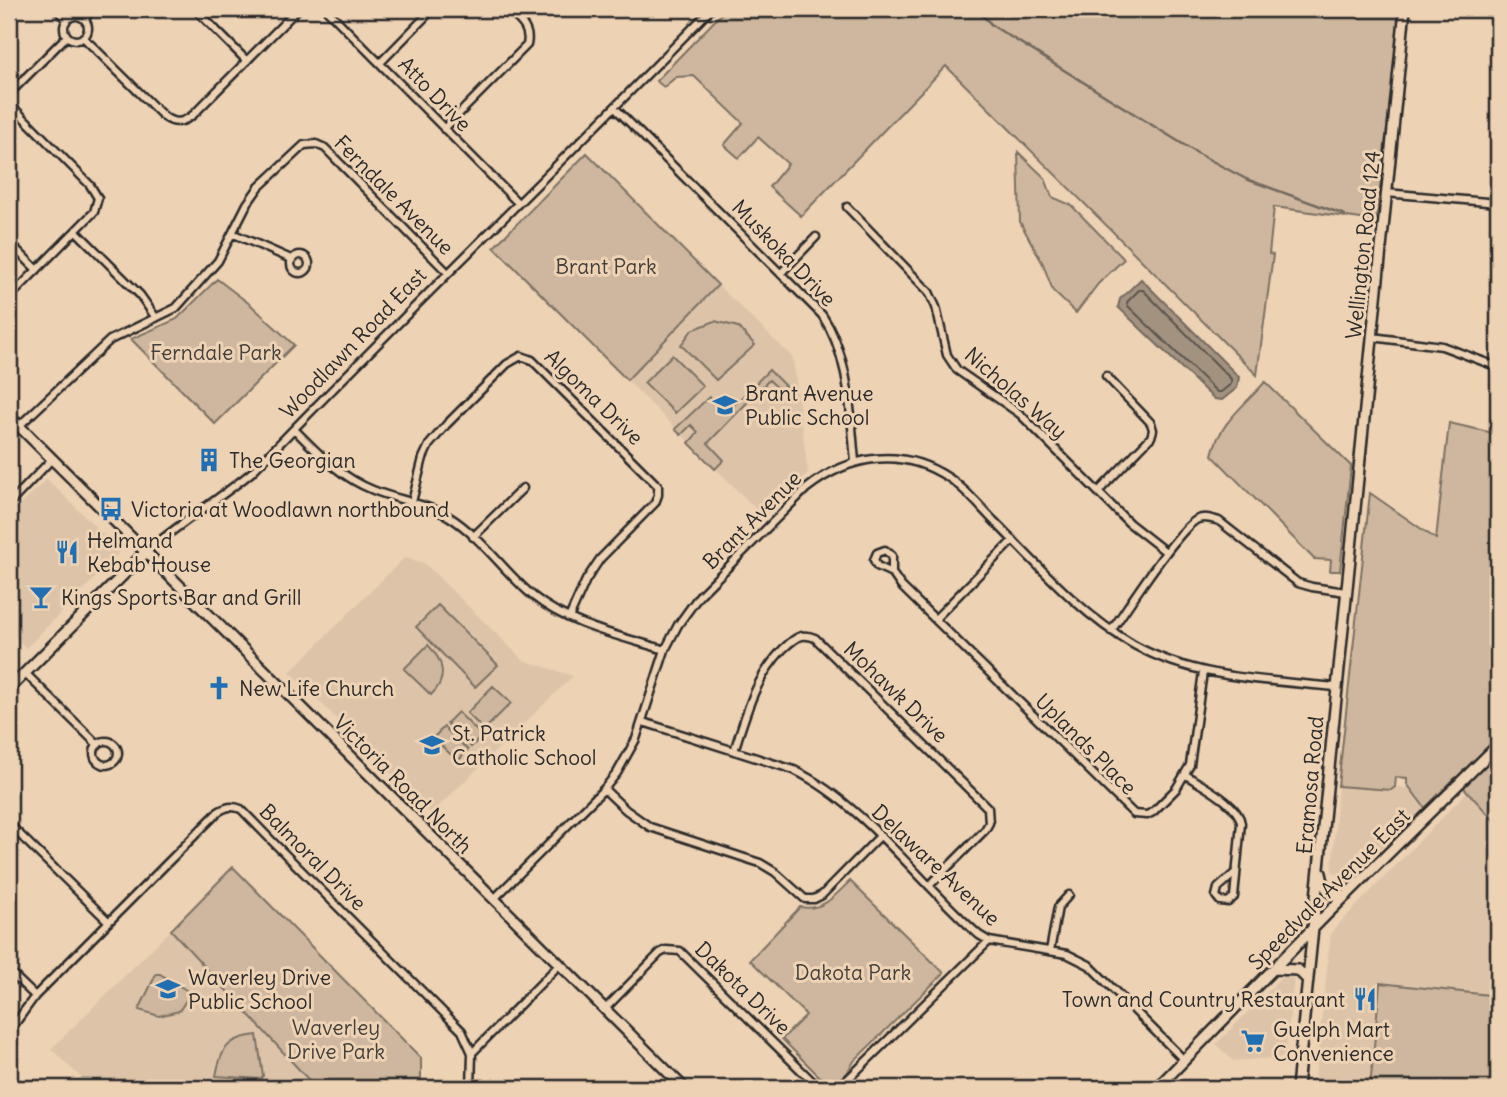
<svg xmlns="http://www.w3.org/2000/svg" width="1507" height="1097" font-family="Delius,sans-serif">
<style>
.built{fill:#ddc4a9}
.green{fill:#ceb79e;stroke:#7c7164;stroke-width:2}
.water{fill:#a39280;stroke:#73695e;stroke-width:2}
.lines{fill:none;stroke-linecap:round;stroke-linejoin:round}
.shore{stroke:#5b544d;stroke-width:2}
.stream{stroke:#73695e;stroke-width:2.5}
.minor-casing{stroke:#2b2b2b;stroke-width:11}
.secondary-casing{stroke:#2b2b2b;stroke-width:14}
.minor{stroke:#edd2b4;stroke-width:6}
.secondary{stroke:#edd2b4;stroke-width:9}
.labels{text-anchor:middle;dominant-baseline:central;stroke-width:6;stroke-linejoin:round;paint-order:stroke}
.street-label{font-size:21px;fill:#2b2b2b;stroke:#edd2b4}
.park-label{font-size:21px;fill:#43403c;stroke:#edd2b4}
.poi-label{font-size:21px;fill:#2b2b2b;stroke:#edd2b4;text-anchor:start}
</style>
<rect width="100%" height="100%" fill="#edd2b4"/>
<filter id="ink" filterUnits="userSpaceOnUse"><feTurbulence type="fractalNoise" baseFrequency=".0143" numOctaves="2"/><feDisplacementMap in="SourceGraphic" scale="14" xChannelSelector="R" yChannelSelector="G"/><feConvolveMatrix kernelMatrix="1 2 1 2 8 2 1 2 1" color-interpolation-filters="sRGB"/></filter>
<g filter="url(#ink)">
<!-- built -->
<path class="built" d="M718 285 793 358 808 473 764 517 627 380Z
M47 479 119 550 116 557 26 648 9 630V565L15 559 9 547V516Z
M404 558 424 563 523 660 573 676 431 814 290 672Z
M1407 784 1425 808 1346 881 1332 871 1338 786 1391 790 1395 787 1406 788Z
M1468 791 1498 825V996L1380 983 1370 1088 1354 1087 1353 1083 1315 1079 1331 932Z
M171 930 316 1088H92L51 1049Z
M1284 975 1294 979 1285 1057 1233 1061 1216 1044Z"/>
<!-- green -->
<path class="green" d="M726 9H1401L1376 221 1274 207 1269 254 1273 255 1257 375 946 66 801 216 769 187 788 164 758 137 739 158 724 145 743 123 694 76 676 77 664 87 656 81Z
M1018 152 1045 178 1052 197 1071 205 1124 259 1098 284 1076 313 1053 291 1043 264 1020 222Z
M587 153 718 285 627 380 494 247Z
M217 279 251 305 294 345 215 424 131 339 177 319Z
M715 321 738 327 755 345 716 380 681 345 692 330Z
M672 355 703 386 675 413 644 383Z
M769 370 790 391 785 395 769 380 708 443 724 460 715 469 689 443 698 432 691 425 681 435 675 429 709 397 727 412Z
M1265 382 1351 466 1340 571H1330L1331 560 1314 559 1212 455C1219 423 1245 405 1265 382Z
M1449 423 1498 434V825L1455 778 1425 808 1407 784V778L1396 777 1395 787 1391 790 1338 786 1370 493 1436 539Z
M438 605 498 665 475 687 416 627Z
M428 645C444 661 448 679 431 695L404 669Z
M493 686 511 703 484 730 467 713Z
M458 712 482 736 471 747 447 723Z
M444 727 468 750 458 761 433 738Z
M233 867 421 1058V1088H316L171 930Z
M850 881 944 973 854 1061 847 1073 840 1079 836 1078 831 1081 821 1078 782 1039 806 1015 750 960 800 907C824 911 834 896 850 881Z
M156 974H160L191 993 179 1011 159 1016 139 1010Z
M1380 983 1498 996V1088H1370Z
M257 1035 263 1076 260 1079 216 1076C221 1048 228 1038 257 1035Z"/>
<!-- water -->
<path class="water" d="M1141 279 1239 377 1237 388 1222 400 1214 399 1118 307 1120 299Z"/>
<g class="lines">
<!-- shore -->
<path class="shore" d="M1139 290H1143L1231 379V384L1221 392H1217L1128 306 1127 302Z"/>
<!-- stream -->
<path class="stream" d="M976 9 993 26 1197 153 1246 179 1345 215"/>
<!-- minor casing -->
<g class="minor-casing">
<path id="minor" d="M56 9 67 20
M195 9 247 61
M326 9 518 203
M64 28a12 12 0 1 1 24 0a12 12 0 1 1-24 0Z
M84 19 94 9
M83 37 163 116C175 125 183 123 194 114L298 9
M380 63 433 9
M9 94 67 36
M9 103 90 185 98 198 94 212 9 298
M615 108 822 315C850 357 850 411 855 461
M444 129 527 45C531 28 519 20 507 9
M1386 193 1498 203
M847 207 929 292 936 307 947 355 957 370 1020 414 1129 523 1166 552
M76 231 140 295 156 318
M234 234 291 259
M9 242 37 270
M291 264a9 9 0 1 1 18 0a9 9 0 1 1-18 0Z
M782 272 816 237
M1372 337 1442 346 1498 367
M19 426 110 340 176 308 218 261 247 204 259 187 304 145 316 144 325 148 447 272
M294 429C318 453 340 477 373 490 397 500 424 503 448 516 481 536 504 572 533 596 570 626 621 636 665 650
M1098 492 1151 437 1153 430 1151 423 1106 376
M412 502 423 458 429 445 446 425 507 364 521 356 532 360 658 486V495L655 503 600 559 586 580 569 618
M9 504 52 459
M473 537 523 488
M146 552C180 523 218 500 252 472 403 315 560 165 711 9
M892 573V556L885 550 877 553 874 560 877 566 892 573 901 586 1134 814 1147 815 1153 812 1176 789 1190 765 1203 672
M935 619 1013 540
M1111 631C1126 610 1179 527 1198 519 1205 516 1212 519 1219 521L1298 583 1312 587 1346 592
M25 673 98 745
M643 722 794 770C865 805 919 882 979 935L989 941 1067 954 1089 965 1184 1060
M94 753a12 12 0 1 1 24 0a12 12 0 1 1-24 0Z
M734 751C746 714 755 678 783 649 794 639 800 632 815 638L988 808 989 823 985 830 929 886
M1186 775C1202 786 1239 804 1241 823L1234 897 1228 902 1220 901 1216 896 1218 888 1236 872
M604 789 626 810 650 827 760 863 775 872 805 899H814L822 895 879 837
M9 824 108 921
M494 899 604 789 617 773 636 739 665 650 678 625 699 596 806 489C849 455 901 446 949 478 966 489 980 507 995 522 1038 565 1081 615 1134 645 1196 679 1268 680 1336 687
M1050 951 1058 907 1069 895
M9 954V964
M9 971 35 996
M605 1009 660 953 666 950 680 951 816 1085 824 1088
M9 1032 35 996 218 812C226 807 232 805 241 809L272 841 462 1031 472 1053 471 1088
M472 1053 559 965
M9 1082 21 1088
M835 1088 843 1084 989 941"/>
</g>
<!-- secondary casing -->
<g class="secondary-casing">
<path id="secondary" d="M9 416 684 1088
M9 689 146 552
M1321 873C1324 889 1329 897 1347 895
M1274 969 1298 970 1308 980
M1157 1088 1326 915 1498 745
M1297 1088 1405 9"/>
</g>
<!-- minor -->
<use href="#minor" class="minor"/>
<!-- secondary -->
<use href="#secondary" class="secondary"/>
</g>
</g>
<!-- icons -->
<defs>
<g id="school-bare" transform="scale(1.89)"><path d="M0-5L7-2L0 1L-7-2ZM-4 1L0 2.5L4 1V4Q0 6-4 4Z" fill="#1f6fb2" stroke="#edd2b4" stroke-width="2.5" paint-order="stroke"/></g>
<g id="building-bare" transform="scale(1.89)"><path d="M-4-6H4V6H1V3H-1V6H-4ZM-2.5-4.3h1.7v1.8h-1.7ZM.8-4.3h1.7v1.8H.8ZM-2.5-1h1.7V.8h-1.7ZM.8-1h1.7V.8H.8Z" fill="#1f6fb2" stroke="#edd2b4" stroke-width="2.5" paint-order="stroke"/></g>
<g id="bus-bare" transform="scale(1.89)"><path d="M-5-6H5V4H4V6H2V4H-2V6H-4V4H-5ZM-3.5-4V0h7V-4ZM-3.5 1.2v1.5H-2V1.2ZM2 1.2v1.5H3.5V1.2Z" fill="#1f6fb2" stroke="#edd2b4" stroke-width="2.5" paint-order="stroke"/></g>
<g id="restaurant-bare" transform="scale(1.89)"><path d="M-5-6h1v4h1v-4h1v4h1v-4h1v5L-1.5 .5V6h-2V.5L-5-1ZM5-6V6H3V1.5H1.5Q1.5-4 5-6Z" fill="#1f6fb2" stroke="#edd2b4" stroke-width="2.5" paint-order="stroke"/></g>
<g id="bar-bare" transform="scale(1.89)"><path d="M-6-5H6L.8 .8V4.5H3.5V6h-7V4.5H-.8V.8Z" fill="#1f6fb2" stroke="#edd2b4" stroke-width="2.5" paint-order="stroke"/></g>
<g id="church-bare" transform="scale(1.89)"><path d="M-1.2-6h2.4v3.5h3.3v2.4h-3.3V6h-2.4V-.1h-3.3v-2.4h3.3Z" fill="#1f6fb2" stroke="#edd2b4" stroke-width="2.5" paint-order="stroke"/></g>
<g id="supermarket-bare" transform="scale(1.89)"><path d="M-6-5.5h2.5l.6 2H6L4.5 2H-2.5L-4.4-4H-6ZM-1.5 3.2a1.3 1.3 0 1 0 .1 0ZM3 3.2a1.3 1.3 0 1 0 .1 0Z" fill="#1f6fb2" stroke="#edd2b4" stroke-width="2.5" paint-order="stroke"/></g>
</defs>
<g fill-rule="evenodd">
<use href="#school-bare" x="725" y="405"/>
<use href="#building-bare" x="209" y="460"/>
<use href="#bus-bare" x="111" y="509"/>
<use href="#restaurant-bare" x="67" y="552"/>
<use href="#bar-bare" x="41" y="597"/>
<use href="#church-bare" x="219" y="688"/>
<use href="#school-bare" x="432" y="745"/>
<use href="#school-bare" x="168" y="989"/>
<use href="#restaurant-bare" x="1365" y="999"/>
<use href="#supermarket-bare" x="1253" y="1041"/>
</g>
<g class="labels">
<!-- street labels -->
<g class="street-label">
<text transform="translate(435 94) rotate(46)">Atto Drive</text>
<text transform="translate(394 195) rotate(45)">Ferndale Avenue</text>
<text transform="translate(1363 245) rotate(-84)">Wellington Road 124</text>
<text transform="translate(784 253) rotate(46)">Muskoka Drive</text>
<text transform="translate(353 343) rotate(-46)">Woodlawn Road East</text>
<text transform="translate(1016 393) rotate(41)">Nicholas Way</text>
<text transform="translate(594 397) rotate(44)">Algoma Drive</text>
<text transform="translate(752 520) rotate(-45)">Brant Avenue</text>
<text transform="translate(896 692) rotate(44)">Mohawk Drive</text>
<text transform="translate(1086 744) rotate(45)">Uplands Place</text>
<text transform="translate(403 784) rotate(45)">Victoria Road North</text>
<text transform="translate(1310 785) rotate(-85)">Eramosa Road</text>
<text transform="translate(313 857) rotate(45)">Balmoral Drive</text>
<text transform="translate(936 865) rotate(43)">Delaware Avenue</text>
<text transform="translate(1329 889) rotate(-45)">Speedvale Avenue East</text>
<text transform="translate(743 988) rotate(44)">Dakota Drive</text>
</g>
<!-- park labels -->
<g class="park-label">
<text x="606" y="266">Brant Park</text>
<text x="216" y="352">Ferndale Park</text>
<text x="853" y="972">Dakota Park</text>
<text x="336" y="1027">Waverley<tspan x="336" dy="24">Drive Park</tspan></text>
</g>
<!-- poi labels -->
<g class="poi-label">
<text x="745" y="393">Brant Avenue<tspan x="745" dy="24">Public School</tspan></text>
<text x="229" y="460">The Georgian</text>
<text x="131" y="509">Victoria at Woodlawn northbound</text>
<text x="87" y="540">Helmand<tspan x="87" dy="24">Kebab House</tspan></text>
<text x="61" y="597">Kings Sports Bar and Grill</text>
<text x="239" y="688">New Life Church</text>
<text x="452" y="733">St. Patrick<tspan x="452" dy="24">Catholic School</tspan></text>
<text x="188" y="977">Waverley Drive<tspan x="188" dy="24">Public School</tspan></text>
<text x="1345" y="999" text-anchor="end">Town and Country Restaurant</text>
<text x="1273" y="1029">Guelph Mart<tspan x="1273" dy="24">Convenience</tspan></text>
</g>
</g>
<!-- margin -->
<rect width="1507" height="1097" fill="none" stroke="#edd2b4" stroke-width="35"/>
<rect x="18" y="18" width="1472" height="1062" fill="none" stroke="#2b2b2b" stroke-width="2.5" filter="url(#ink)"/>
</svg>
